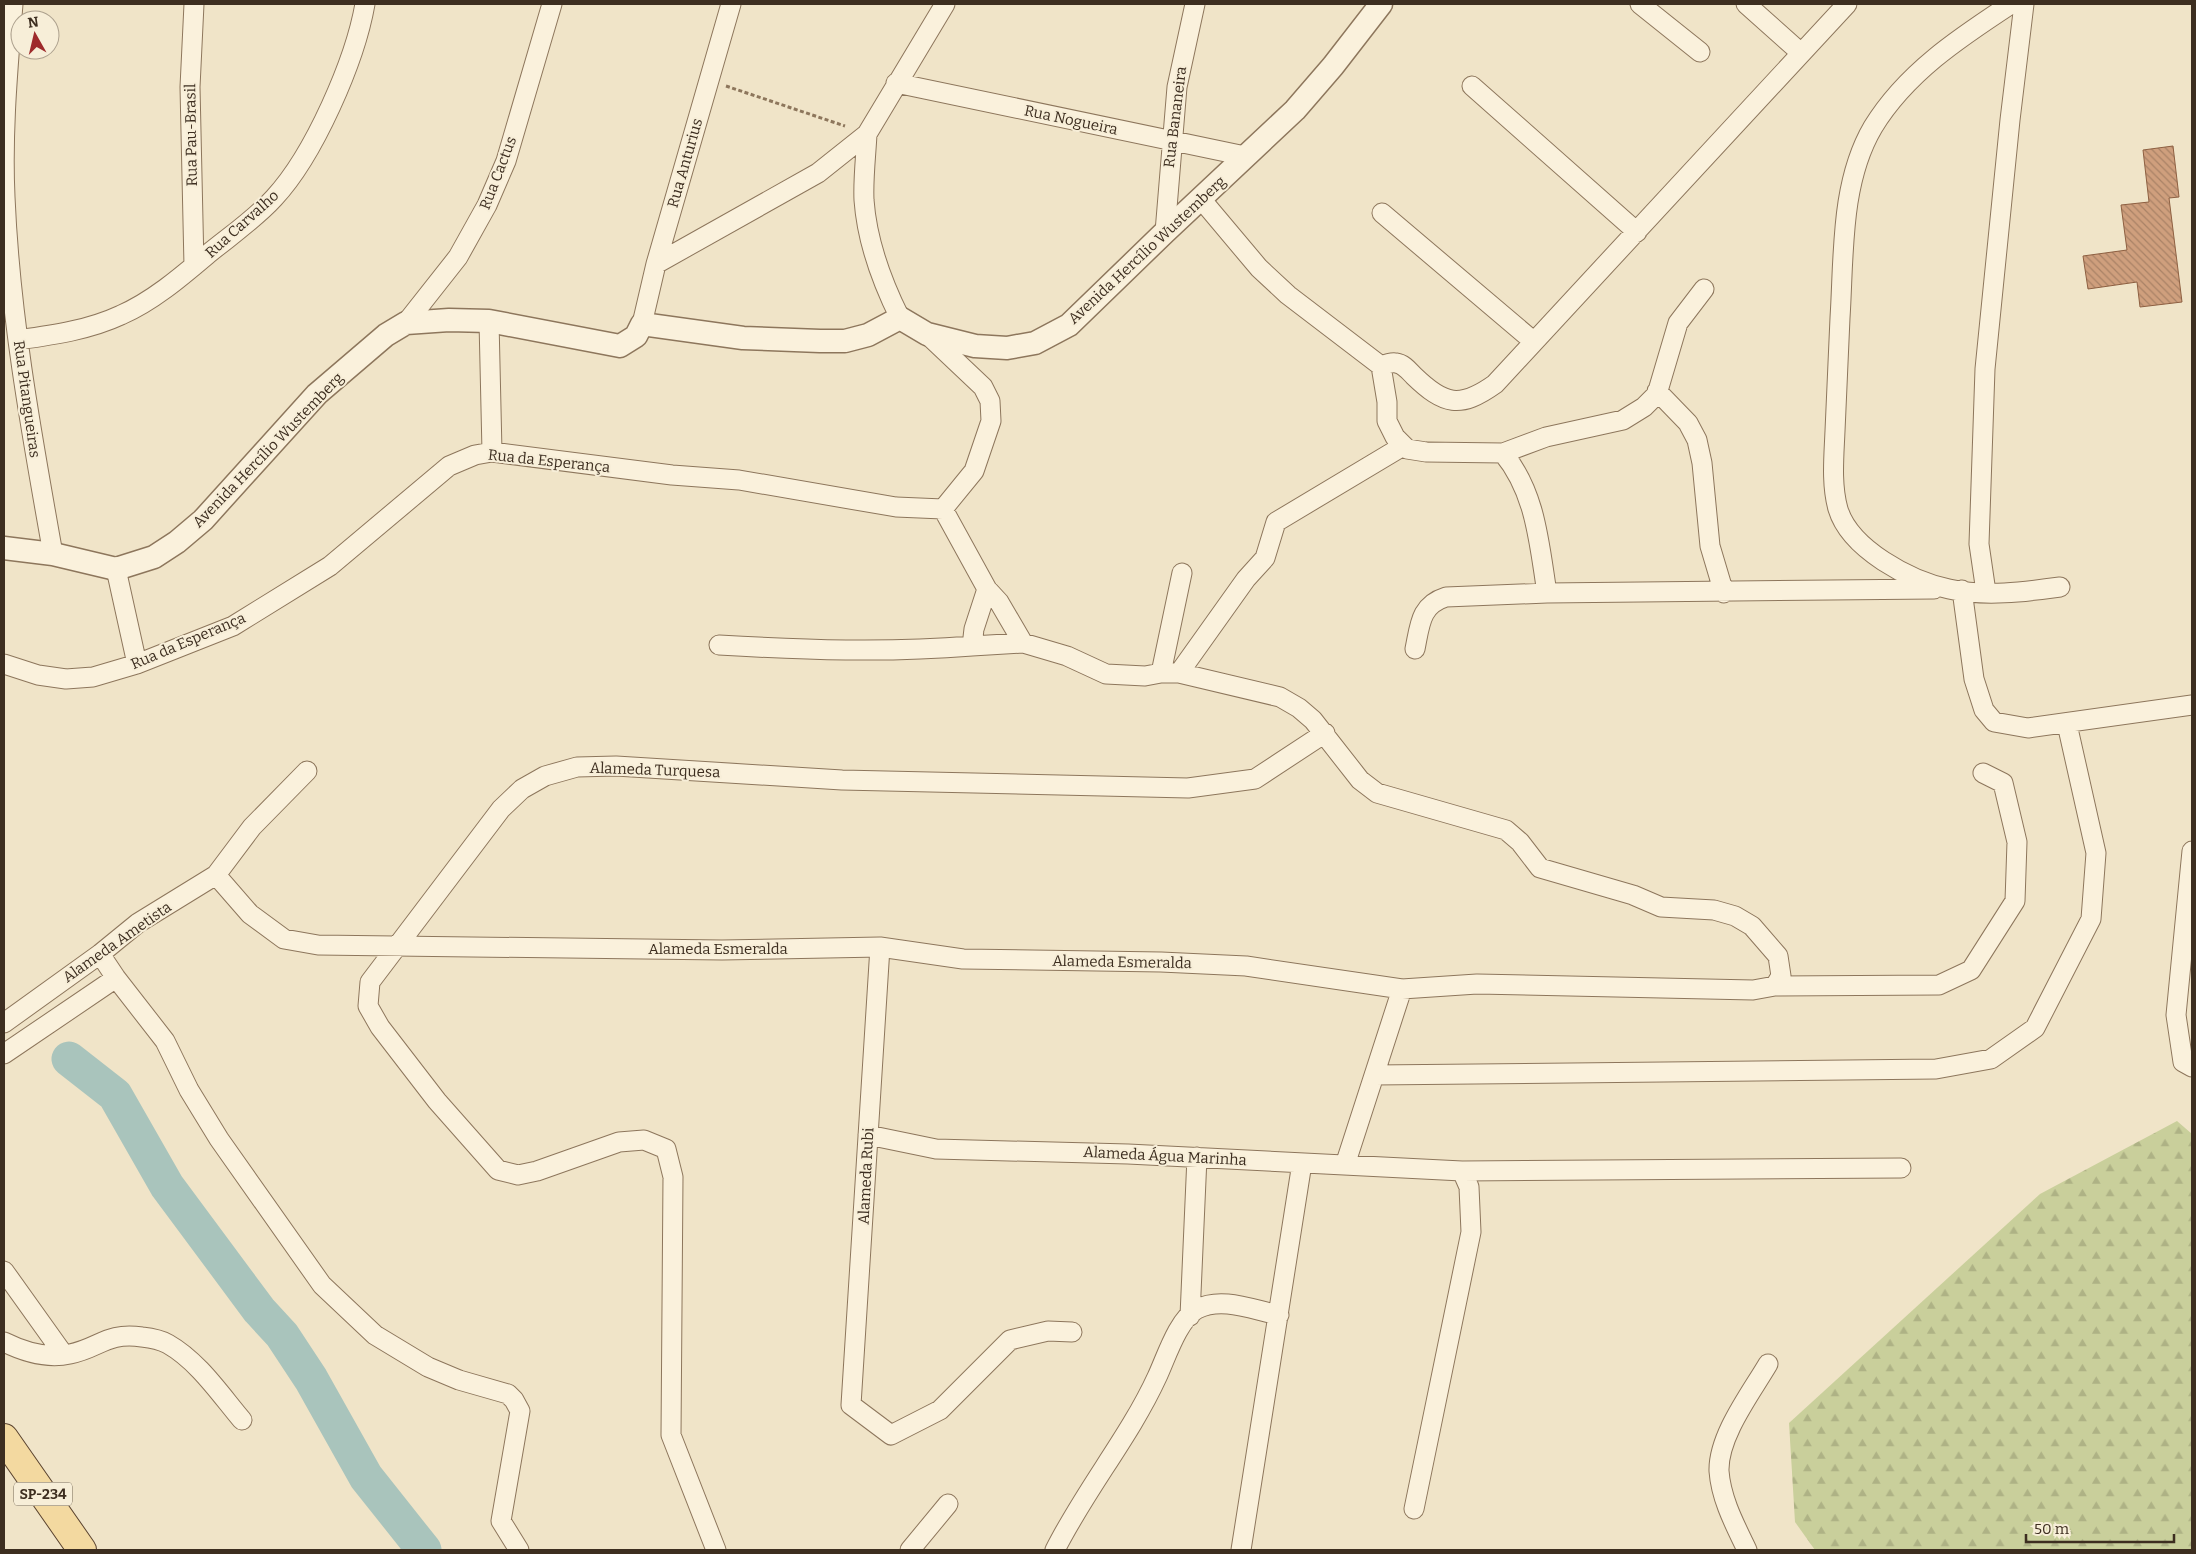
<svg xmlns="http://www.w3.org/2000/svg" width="2196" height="1554" font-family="Bitter,serif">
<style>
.forest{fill:url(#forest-firs)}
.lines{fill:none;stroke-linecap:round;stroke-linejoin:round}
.river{stroke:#a9c4bc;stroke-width:35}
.building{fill:url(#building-back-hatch);stroke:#8d5f41}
.minor-casing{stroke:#8d765c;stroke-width:21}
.tertiary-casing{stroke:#8d765c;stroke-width:25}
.primary-casing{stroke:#5b4430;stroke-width:30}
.path{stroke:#8d765c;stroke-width:3;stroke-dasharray:4 2.5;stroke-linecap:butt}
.minor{stroke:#faf1dc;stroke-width:19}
.tertiary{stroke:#faf1dc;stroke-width:22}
.primary{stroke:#f3d9a0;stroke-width:28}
.labels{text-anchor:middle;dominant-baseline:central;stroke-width:4;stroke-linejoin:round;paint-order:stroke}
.shield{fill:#f7eed8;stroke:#756857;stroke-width:1}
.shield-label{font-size:14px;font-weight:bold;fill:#3d2e20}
.street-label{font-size:15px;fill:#3d2e20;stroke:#f7eed8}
</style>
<defs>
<pattern id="forest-firs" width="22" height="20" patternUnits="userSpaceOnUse" patternTransform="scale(1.25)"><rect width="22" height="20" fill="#c9cf9b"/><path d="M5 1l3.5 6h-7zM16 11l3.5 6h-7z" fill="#aeb285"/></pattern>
<pattern id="building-back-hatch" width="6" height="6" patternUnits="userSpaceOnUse" patternTransform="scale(1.25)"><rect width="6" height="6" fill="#cf9f7d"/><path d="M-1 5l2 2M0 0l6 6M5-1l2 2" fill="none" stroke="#a98266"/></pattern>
</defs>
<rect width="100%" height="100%" fill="#f0e4c8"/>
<!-- forest -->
<path class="forest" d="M2177 1121 2192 1134V1550H1815L1795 1522 1789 1423 2040 1194Z"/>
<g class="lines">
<!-- river -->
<path class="river" d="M69 1059 115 1095 167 1186 259 1310 282 1335 311 1379 366 1477 424 1550"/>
</g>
<!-- building -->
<path class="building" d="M2173 146 2179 197 2169 198 2182 302 2140 307 2137 282 2088 289 2083 256 2127 250 2121 205 2149 202 2143 150Z"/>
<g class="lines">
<!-- minor casing -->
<g class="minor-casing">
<path id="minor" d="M13 4C8 68 2 132 5 197 10 317 32 436 53 554
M1640 4 1700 52
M1746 4 1801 53
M2011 4C1959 38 1906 73 1873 127 1840 183 1844 256 1840 318 1838 356 1837 393 1835 431 1834 456 1831 484 1838 509 1850 549 1910 581 1949 589 1985 597 2024 592 2060 587
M896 83 1245 156
M1472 86 1637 232
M867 134C866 155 863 178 864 200 867 242 881 280 900 318
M1201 199 1259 268 1288 295 1381 366 1387 402V421L1395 437 1407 449 1426 452 1503 453C1536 493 1539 543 1547 593
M1382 213 1533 341
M1165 232 1177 87 1195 4
M656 264 818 173 867 134 945 4
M194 266 190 87 194 4
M489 321 492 452
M406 323 458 257 487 205 506 161 552 4
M642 324 656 264 731 4
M18 340C53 335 89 330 121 315 153 301 182 276 208 254 230 236 255 219 274 198 314 155 355 61 365 4
M1381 366C1386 364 1391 362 1396 363 1404 364 1409 371 1414 376 1444 405 1460 409 1495 384L1847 4
M1657 391 1688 423 1697 440 1702 463 1710 546 1724 593
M1503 453 1546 437 1623 420 1644 407 1657 394 1678 323 1704 289
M116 569 137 664
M987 589 999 602 1023 643
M1962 590 1974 679 1984 710 1994 722 2028 728 2192 705
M1986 592 1979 544 1985 369 2010 120 2024 4
M719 645C806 650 886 653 972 646L974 629 987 589 943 509
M1415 649C1420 625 1420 605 1446 597L1547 593 1934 589
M4 664 38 675 66 679 93 677 137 664 233 626 330 566 449 466 475 455 492 452 672 475 739 480 896 507 943 509 974 471 991 421 990 401 983 387 927 334
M1161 673 1182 573
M1179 673 1246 579 1265 558 1276 522 1403 446
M2192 851 2176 1015 2183 1062 2192 1067
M216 875 250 914 284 939 318 945 722 950 880 947 963 959 1161 962 1246 966 1402 989 1477 984 1753 990 1775 986 1781 976 1778 956 1752 926 1735 916 1714 910 1661 907 1633 895 1540 868 1520 842 1506 830 1377 793 1360 780 1313 720 1299 708 1280 697 1179 673H1161L1145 676 1106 674 1067 656 1023 643 972 646
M880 947 851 1405 891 1435 940 1410 1010 1340 1048 1331 1072 1332
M100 954 116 978 165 1041 189 1090 219 1139 322 1285 375 1335 428 1367 459 1380 508 1394 514 1400 520 1411 501 1521 519 1550
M1775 986 1939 985 1971 970 2015 901 2017 842 2003 783 1983 773
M4 1023 100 954 138 923 216 875 252 827 307 771
M4 1054 116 978
M1374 1075 1936 1069 1991 1059 2035 1028 2091 919 2096 853 2067 724
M868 1135 936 1149 1128 1154 1462 1171 1901 1168
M1345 1165 1402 989
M4 1271 64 1355
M1190 1316 1197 1157
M4 1342C24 1352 47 1359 70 1354 100 1348 106 1332 142 1337 151 1338 161 1340 168 1344 198 1361 220 1394 242 1420
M1414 1509 1471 1232 1469 1187 1462 1171
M716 1550 671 1435 673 1177 666 1149 644 1140 619 1142 537 1171 518 1175 498 1170 437 1101 380 1027 368 1006 370 982 501 809 522 789 545 776 577 767 616 766 842 780 1188 788 1255 779 1325 733
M910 1550 948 1504
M1055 1550C1085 1490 1130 1436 1157 1377 1166 1358 1178 1319 1197 1309 1222 1296 1253 1310 1279 1315
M1241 1550 1302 1163
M1747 1550C1735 1525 1721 1499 1719 1471 1718 1436 1751 1393 1768 1364"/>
</g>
<!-- tertiary casing -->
<g class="tertiary-casing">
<path id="tertiary" d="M4 548 53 554 116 569 154 557 177 542 203 520 317 394 386 335 406 323 449 320 489 321 620 346 636 336 642 324 743 338 820 341H845L868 335 900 318 927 334 975 346 1007 348 1035 343 1069 325 1165 232 1295 110 1333 66 1381 4"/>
</g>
<!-- primary casing -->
<g class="primary-casing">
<path id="primary" d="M4 1438 82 1550"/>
</g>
<!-- path -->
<path class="path" d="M726 86 845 126"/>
<!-- minor -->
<use href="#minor" class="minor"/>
<!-- tertiary -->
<use href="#tertiary" class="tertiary"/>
<!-- primary -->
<use href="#primary" class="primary"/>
</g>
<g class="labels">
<!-- shield labels -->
<rect class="shield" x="14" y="1482.5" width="58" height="23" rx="4"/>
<g class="shield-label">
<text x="43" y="1494">SP-234</text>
</g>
<!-- street labels -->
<g class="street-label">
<text transform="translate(1175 117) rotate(-83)">Rua Bananeira</text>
<text transform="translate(1071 120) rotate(12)">Rua Nogueira</text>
<text transform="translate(191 135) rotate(-91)">Rua Pau-Brasil</text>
<text transform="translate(685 163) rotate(-74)">Rua Anturius</text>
<text transform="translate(498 173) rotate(-69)">Rua Cactus</text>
<text transform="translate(242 224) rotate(-42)">Rua Carvalho</text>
<text transform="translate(1147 250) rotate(-43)">Avenida Hercílio Wustemberg</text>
<text transform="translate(27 399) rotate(82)">Rua Pitangueiras</text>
<text transform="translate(268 450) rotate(-46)">Avenida Hercílio Wustemberg</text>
<text transform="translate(549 461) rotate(6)">Rua da Esperança</text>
<text transform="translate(188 641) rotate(-23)">Rua da Esperança</text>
<text transform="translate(655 770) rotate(2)">Alameda Turquesa</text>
<text transform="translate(117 942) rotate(-35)">Alameda Ametista</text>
<text x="718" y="949">Alameda Esmeralda</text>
<text transform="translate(1122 962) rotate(1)">Alameda Esmeralda</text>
<text transform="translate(1165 1156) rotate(3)">Alameda Água Marinha</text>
<text transform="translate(866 1176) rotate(-87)">Alameda Rubi</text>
</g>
</g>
<!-- border -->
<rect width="2196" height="1554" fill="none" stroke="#3d2e20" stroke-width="10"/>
<!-- north arrow -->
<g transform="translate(35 35) rotate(352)"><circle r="24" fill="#f7eed8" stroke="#ada18e"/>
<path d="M0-4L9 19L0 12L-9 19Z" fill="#9e2a2b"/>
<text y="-8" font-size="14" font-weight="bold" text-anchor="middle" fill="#3d2e20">N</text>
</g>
<!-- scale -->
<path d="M2026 1534v8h148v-8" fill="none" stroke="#3d2e20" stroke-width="2.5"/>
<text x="2034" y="1534" font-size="15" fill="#3d2e20" stroke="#f7eed8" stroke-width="4" paint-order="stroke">50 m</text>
</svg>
